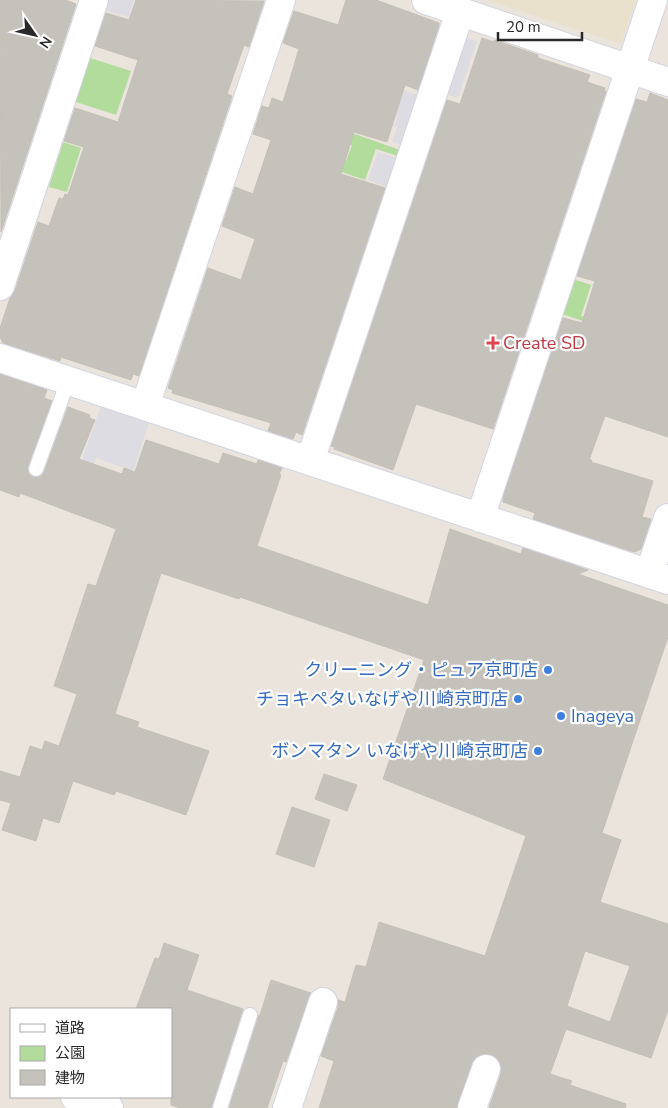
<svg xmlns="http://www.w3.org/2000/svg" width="668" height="1108" font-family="'Nunito Sans','Noto Sans JP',sans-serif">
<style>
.industrial{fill:#dedce3}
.education{fill:#eae1cc}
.green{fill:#b1dc9c}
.building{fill:#c5c1bb;stroke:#c5c0b6;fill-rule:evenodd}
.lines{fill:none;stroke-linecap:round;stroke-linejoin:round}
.lane-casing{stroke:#d1d4e0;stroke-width:16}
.street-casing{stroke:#d1d4e0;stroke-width:30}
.lane{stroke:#fff;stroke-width:14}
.street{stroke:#fff;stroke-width:28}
.health-dot{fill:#e0444e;stroke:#fff;stroke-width:2}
.shop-dot{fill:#3f7fe0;stroke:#fff;stroke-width:2}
.labels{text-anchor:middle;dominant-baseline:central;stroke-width:4.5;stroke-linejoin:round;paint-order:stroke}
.health-label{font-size:18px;fill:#be3a42;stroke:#fff;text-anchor:start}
.shop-label{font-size:18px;fill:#366cbe;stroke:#fff;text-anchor:end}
</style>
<rect width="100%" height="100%" fill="#eae4dc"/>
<!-- industrial -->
<path class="industrial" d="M108 0H134L129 17 105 10Z
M465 38 477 41 458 98 446 94Z
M401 89 418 95 402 145 392 142 397 127 394 126 397 117 392 115Z
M378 152 397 158 387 187 368 180Z
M101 406 149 423 133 471 96 458 76 515 64 510Z"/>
<!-- education -->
<path class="education" d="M487 0H636L621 44Z"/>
<!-- green -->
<path class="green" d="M87 57 131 71 116 115 73 101Z
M352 133 400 150 398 156 376 149 365 180 339 171 343 160 346 161 352 145 348 144Z
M63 142 81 148 67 192 49 187Z
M573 279 591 285 581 316 605 324 604 328 562 314Z"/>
<!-- building -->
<path class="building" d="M0 0H65L76 4 1 232Z
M136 0 264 1 249 47 244 45 227 94 232 96 139 376 133 374 131 380 61 357 60 361 3 343 0 337V328L10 298 15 291 38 222 49 226 59 198 63 199 65 194 68 195 84 147 64 141 75 108 118 122 138 60 95 46 106 13 129 20Z
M346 0H376L439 23V25L418 90 405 85 387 142 354 132 341 174 385 188 302 435 296 432 293 439 268 431 271 423 172 393 173 390 168 388 208 268 241 280 255 239 222 226 235 187 253 194 271 140 253 134 262 106 269 108 272 98 283 102 299 49 283 43 294 11 338 25Z
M482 38 494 42V40L538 55V58L590 75 587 82 605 88 604 91H606L493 429 416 404 393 470 334 449 335 447 331 446 447 100 460 104Z
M650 93 668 100V437L605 416 589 460H592L591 462 653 481 642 517 651 519 641 549 634 552 533 519 535 513 503 502V497L563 318 582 323 595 281 577 276 636 99 647 102Z
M0 374 47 390 44 398 52 401 28 466 29 474 33 477 41 476 44 472 68 407 90 415 89 418 95 420 79 459 122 474 124 468 135 472 146 440 219 464 223 453 257 464 258 460 282 468 279 474 281 475 257 546 428 605 450 529 521 554 523 548 588 570 578 574 668 605V637L602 833 621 840 600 902 668 924V1010L651 1058 566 1029 550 1074 572 1081 570 1085 626 1104 625 1108H489L501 1074V1067L498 1059 492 1055 484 1054 476 1057 472 1063 457 1108H319L334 1061 321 1056 338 1007V1000L345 1002 356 965 366 967 379 922 485 956 526 836 383 779 424 660 240 597 239 599 161 573 115 714 139 722 137 727 209 751 186 815 116 791 114 795 73 781 59 823 43 818 36 841 2 830 11 803 0 800V771L20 777 30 746 42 750 45 741 59 746 77 694 54 686 88 584 96 586 116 529 20 493 19 497 0 490ZM585 951 630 966 610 1022 567 1006Z
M324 774 357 785 347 811 315 799Z
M292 807 330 820 314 867 276 854Z
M164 943 199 955 187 990 243 1009 211 1108H180L171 1105V1009H136L155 958 159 959Z
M271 980 311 993 286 1062 283 1061 267 1108H229L259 1015H260Z"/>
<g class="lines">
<!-- lane casing -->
<g class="lane-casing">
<path id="lane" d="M36 469 68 381
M220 1108 250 1015"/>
</g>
<!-- street casing -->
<g class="street-casing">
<path id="street" d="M426 0 668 82
M0 286 94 0
M0 358 668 580
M145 406 281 0
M310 461 460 12
M480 518 653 0
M649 574 668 518
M75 1097 109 1108
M287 1108 323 1002
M472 1108 486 1069"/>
</g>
<!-- lane -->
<use href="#lane" class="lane"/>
<!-- street -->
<use href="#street" class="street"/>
</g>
<!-- markers -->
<path class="health-dot" d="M490.5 335.5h5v5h5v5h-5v5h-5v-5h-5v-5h5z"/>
<g class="shop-dot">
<circle cx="548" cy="670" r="5"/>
<circle cx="518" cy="699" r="5"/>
<circle cx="561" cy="716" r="5"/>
<circle cx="538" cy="751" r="5"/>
</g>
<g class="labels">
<!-- health labels -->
<g class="health-label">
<text x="503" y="343">Create SD</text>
</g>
<!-- shop labels -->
<g class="shop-label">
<text x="538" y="670">クリーニング・ピュア京町店</text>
<text x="508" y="699">チョキペタいなげや川崎京町店</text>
<text x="571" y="716" text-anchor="start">Inageya</text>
<text x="528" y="751">ボンマタン いなげや川崎京町店</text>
</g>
</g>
<!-- legend -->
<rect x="10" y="1008" width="162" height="90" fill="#ffffff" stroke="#a9a9a9"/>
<rect x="20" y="1024" width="25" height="8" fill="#ffffff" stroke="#a9a9a9"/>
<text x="55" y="1033" font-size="15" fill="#292929">道路</text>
<rect x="20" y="1046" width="25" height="15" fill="#b1dc9c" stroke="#a9a9a9"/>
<text x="55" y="1058" font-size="15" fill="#292929">公園</text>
<rect x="20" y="1070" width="25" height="15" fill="#c5c1bb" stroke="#a9a9a9"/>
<text x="55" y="1083" font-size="15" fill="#292929">建物</text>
<!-- north arrow -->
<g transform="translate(35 35) rotate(124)" stroke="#ffffff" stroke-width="4" paint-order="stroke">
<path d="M0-4L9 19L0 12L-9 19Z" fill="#292929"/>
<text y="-8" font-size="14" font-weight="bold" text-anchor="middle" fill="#292929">N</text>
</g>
<!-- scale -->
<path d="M498 32v8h84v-8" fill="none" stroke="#292929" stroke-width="2.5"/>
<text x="506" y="32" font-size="15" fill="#292929" stroke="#ffffff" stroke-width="4" paint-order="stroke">20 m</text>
</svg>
